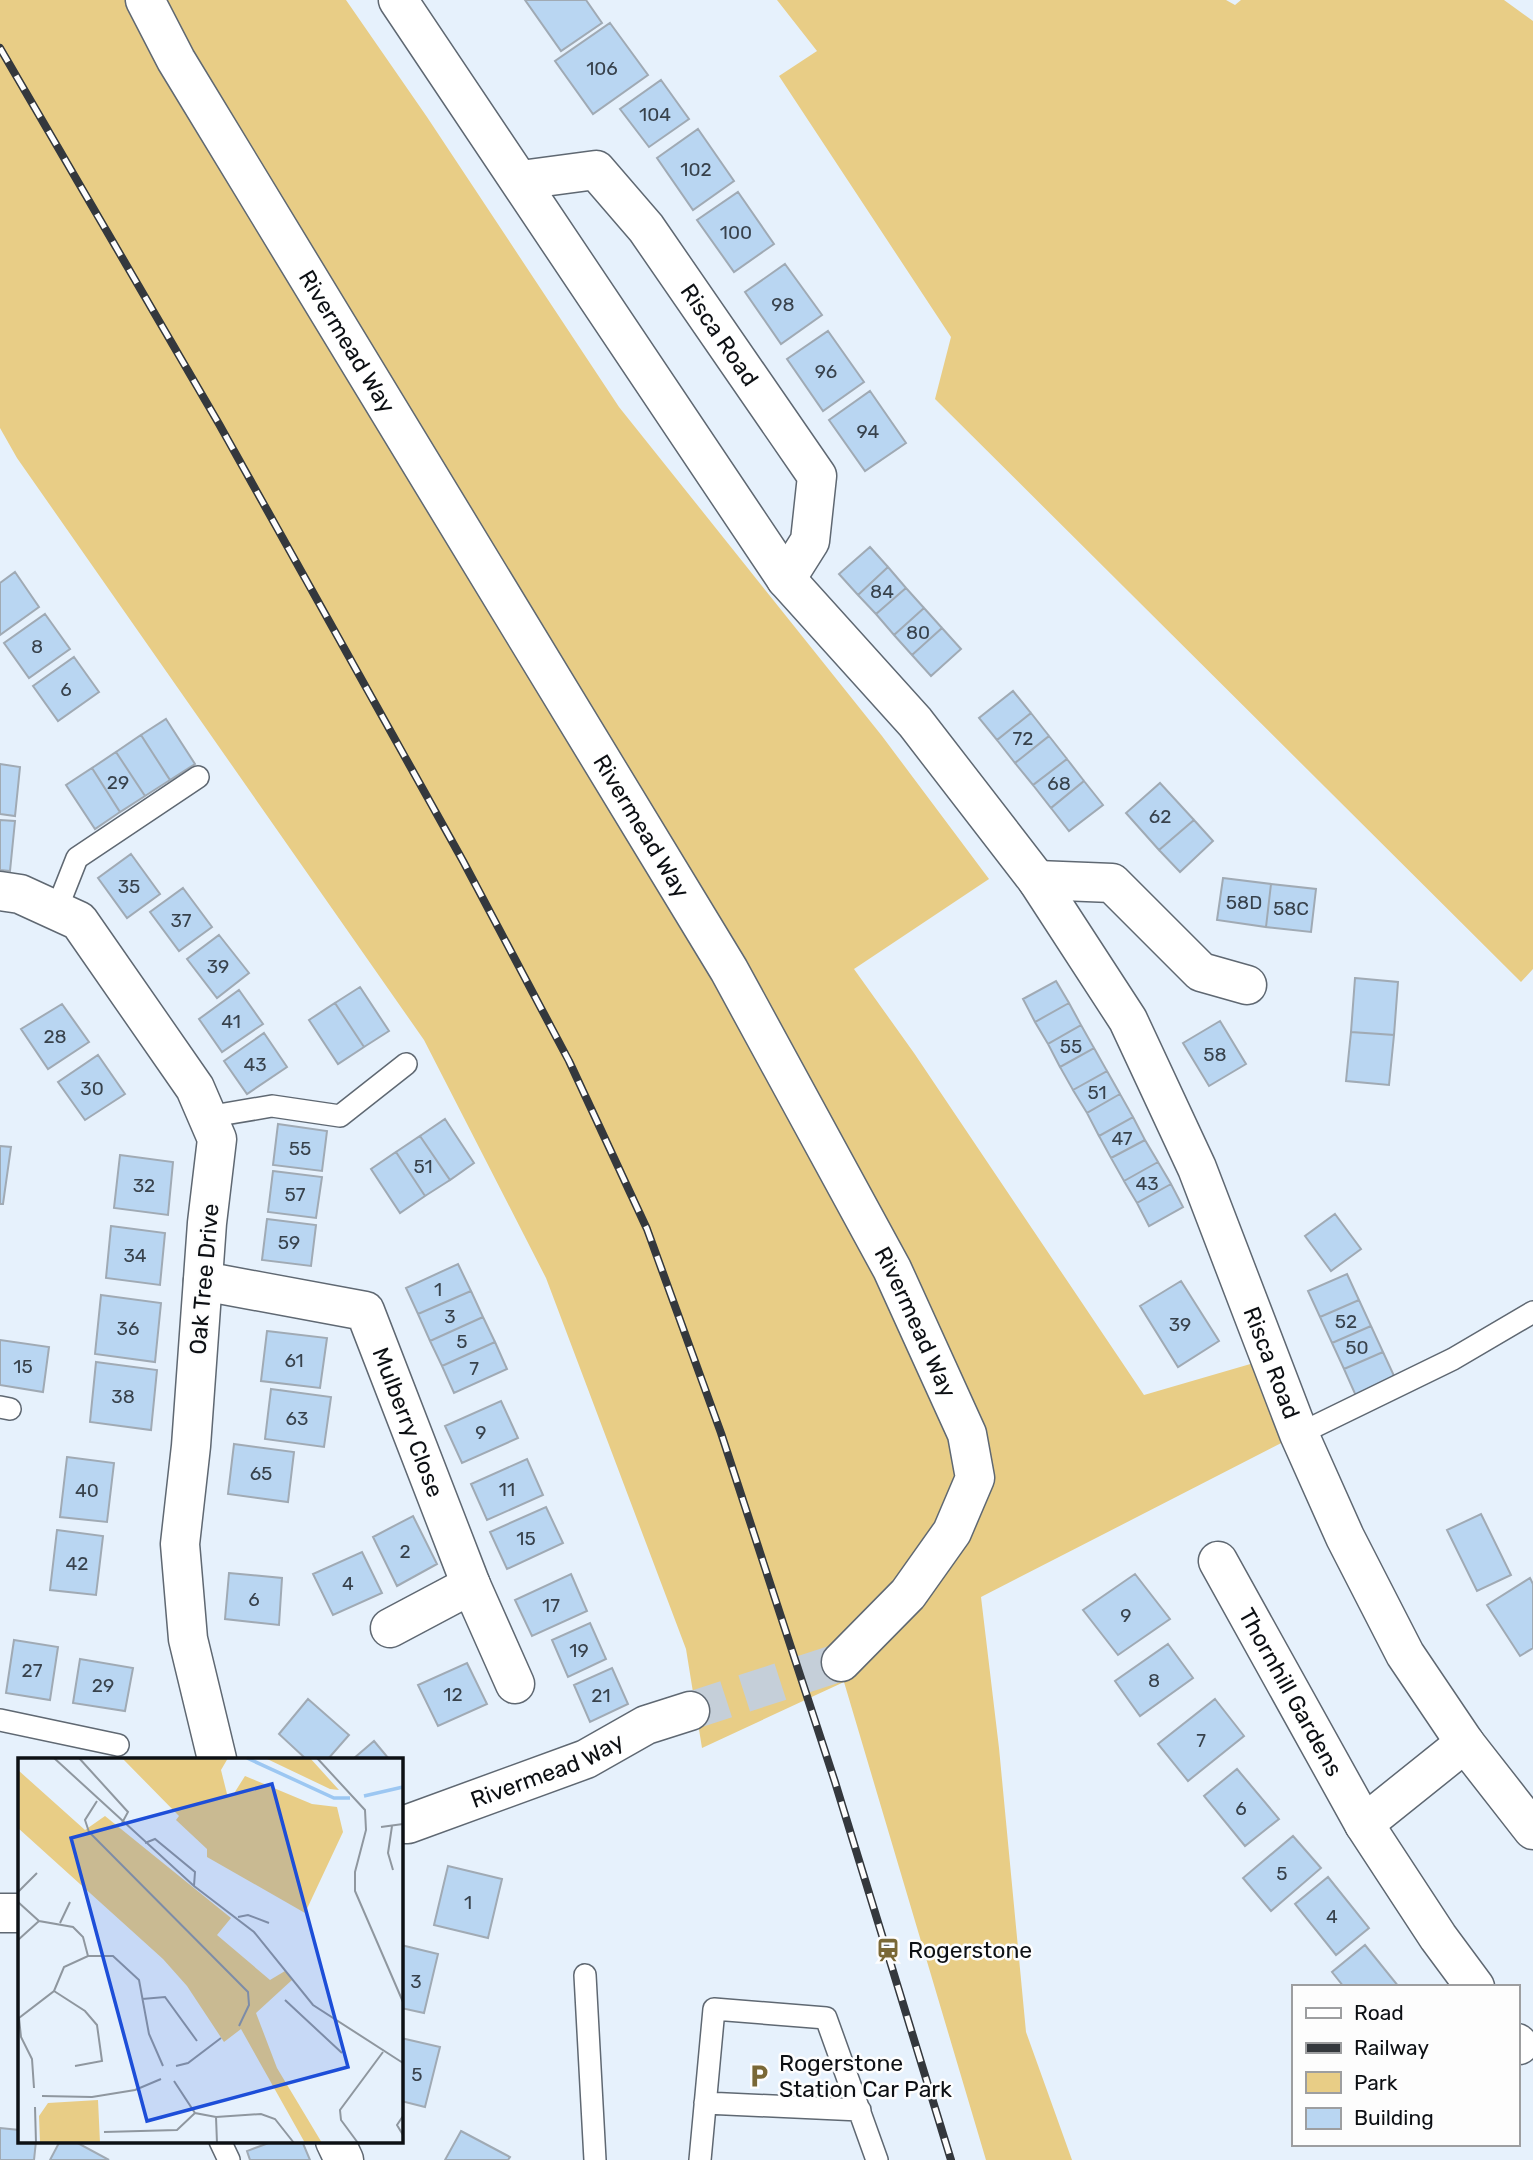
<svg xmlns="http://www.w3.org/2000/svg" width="1533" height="2160" font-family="Rubik,sans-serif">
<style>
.green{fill:#e8cd86}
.building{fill:#b9d6f2;stroke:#a0aab4;stroke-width:2}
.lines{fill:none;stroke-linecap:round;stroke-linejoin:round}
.street-tunnel{stroke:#c5cfd9;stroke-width:38;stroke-dasharray:38 19;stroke-linecap:butt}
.lane-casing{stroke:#5f6872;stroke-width:24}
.street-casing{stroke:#5f6872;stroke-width:41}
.secondary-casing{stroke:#5f6872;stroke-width:41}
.lane{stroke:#fff;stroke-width:21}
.street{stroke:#fff;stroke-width:38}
.secondary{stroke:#fff;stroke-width:38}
.rail-casing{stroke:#34383d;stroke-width:8}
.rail{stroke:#fdfdfd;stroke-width:5;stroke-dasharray:16;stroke-linecap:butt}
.labels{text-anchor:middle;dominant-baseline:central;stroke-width:5;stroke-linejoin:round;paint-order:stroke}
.number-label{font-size:19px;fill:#38424c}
.street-label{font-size:23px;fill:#0d1014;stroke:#fdfdfd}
.poi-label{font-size:23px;fill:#0d1014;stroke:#fdfdfd;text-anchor:start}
.inset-river{fill:none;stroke:#9cc7f2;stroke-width:3.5}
.inset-road{fill:none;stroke:#8f979f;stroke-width:2}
.view{fill:#1d4ed8;fill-opacity:0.15;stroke:#1d4ed8;stroke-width:3.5}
.inset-edge{fill:none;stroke:#0d1014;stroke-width:3.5}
</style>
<rect width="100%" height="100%" fill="#e6f1fc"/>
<!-- green -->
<path class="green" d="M0 0H346L427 117 619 407 882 736 989 879 854 969 914 1053 1144 1395 1271 1358 1299 1434 981 1597 999 1748 1026 2032 1072 2160H986L844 1682 702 1748 686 1649 546 1278 424 1040 17 458 0 428Z
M777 0H1226L1235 5 1241 0H1504L1533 21V969L1521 982 935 399 951 337 779 76 817 51Z"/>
<!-- building -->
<path class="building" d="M525 0H586L602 23 561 51Z
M610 23 648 75 593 114 555 61Z
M661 80 689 119 649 147 620 109Z
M698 129 734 181 693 210 657 158Z
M738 192 774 244 734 272 697 220Z
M785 264 822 315 781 344 745 292Z
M828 331 864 382 823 411 787 359Z
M870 391 906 443 865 471 829 420Z
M870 547 888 567 858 595 839 574Z
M888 567 906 588 876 614 858 595Z
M15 572 39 607 0 635V583Z
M906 588 924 608 894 635 876 614Z
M924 608 942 628 912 655 894 635Z
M45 614 70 649 29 678 4 643Z
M942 628 961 649 931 676 912 655Z
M74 657 99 692 58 721 33 686Z
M1013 691 1031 713 997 740 979 718Z
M1031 713 1049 736 1015 763 997 740Z
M166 719 195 764 170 780 141 735Z
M141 735 170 780 145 796 116 752Z
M1049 736 1067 759 1033 785 1015 763Z
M116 752 145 796 120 812 92 768Z
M1067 759 1084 781 1051 808 1033 785Z
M0 764 20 767 15 816 0 814Z
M92 768 120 812 95 829 66 785Z
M1084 781 1103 805 1069 831 1051 808Z
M1160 783 1194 820 1159 850 1126 813Z
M0 820 15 821 10 871 0 870Z
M1194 820 1213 841 1180 872 1159 850Z
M131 854 160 894 127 918 98 878Z
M1223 878 1271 884 1266 927 1217 920Z
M1271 884 1316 889 1311 932 1266 927Z
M183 888 212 927 179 951 150 912Z
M219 935 249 973 217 998 187 959Z
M1355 978 1398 982 1394 1035 1351 1032Z
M1056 981 1069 1003 1035 1022 1023 999Z
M360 987 389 1031 364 1047 335 1003Z
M239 990 263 1024 222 1052 199 1019Z
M335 1003 364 1047 338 1064 309 1020Z
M1069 1003 1081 1025 1048 1044 1035 1022Z
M62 1004 89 1042 48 1069 21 1029Z
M1220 1021 1246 1064 1209 1086 1183 1043Z
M1081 1025 1094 1048 1060 1067 1048 1044Z
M1351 1032 1394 1035 1389 1085 1346 1081Z
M264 1033 287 1067 247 1094 224 1061Z
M1094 1048 1107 1071 1073 1090 1060 1067Z
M98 1055 125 1094 85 1120 58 1082Z
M1107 1071 1120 1094 1087 1113 1073 1090Z
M1120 1094 1133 1117 1099 1136 1087 1113Z
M1133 1117 1145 1140 1111 1158 1099 1136Z
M445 1119 474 1163 450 1180 420 1136Z
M278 1124 327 1131 322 1171 273 1165Z
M420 1136 450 1180 425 1196 396 1152Z
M1145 1140 1158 1162 1124 1181 1111 1158Z
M0 1146 11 1147 3 1204H0Z
M396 1152 425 1196 400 1213 371 1169Z
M120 1155 173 1162 168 1215 114 1208Z
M1158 1162 1171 1184 1137 1203 1124 1181Z
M273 1171 322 1177 316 1218 268 1212Z
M1171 1184 1183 1207 1149 1226 1137 1203Z
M1335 1214 1361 1249 1331 1271 1305 1236Z
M267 1219 316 1225 311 1266 262 1260Z
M111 1226 165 1233 160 1285 106 1278Z
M458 1264 471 1291 418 1314 406 1288Z
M1347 1274 1359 1300 1320 1317 1308 1291Z
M1181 1281 1219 1341 1178 1367 1140 1306Z
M471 1291 483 1317 430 1341 418 1314Z
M101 1295 161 1303 155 1362 95 1354Z
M1359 1300 1371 1326 1332 1343 1320 1317Z
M483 1317 495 1342 442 1366 430 1341Z
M1371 1326 1383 1352 1344 1369 1332 1343Z
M267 1331 327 1338 320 1388 261 1381Z
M0 1340 49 1347 43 1392 0 1385Z
M495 1342 507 1369 454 1393 442 1366Z
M1383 1352 1395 1378 1356 1396 1344 1369Z
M96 1362 157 1370 151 1430 90 1422Z
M271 1389 331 1397 324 1447 265 1439Z
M501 1401 518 1438 462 1463 445 1426Z
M234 1444 294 1452 288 1502 228 1494Z
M67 1457 114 1463 107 1522 60 1517Z
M527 1459 543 1495 487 1520 471 1484Z
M546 1507 563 1543 507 1569 490 1532Z
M1481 1514 1511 1575 1477 1591 1447 1530Z
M413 1516 437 1564 397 1586 373 1537Z
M57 1530 103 1536 96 1595 50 1590Z
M362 1552 382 1593 333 1615 313 1574Z
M229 1573 282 1578 279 1625 225 1619Z
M571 1574 587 1611 532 1636 515 1600Z
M1135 1574 1170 1619 1118 1655 1083 1610Z
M1530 1578 1533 1584V1648L1520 1656 1487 1605Z
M590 1623 606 1659 568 1677 552 1640Z
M14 1640 58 1647 50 1700 6 1693Z
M1168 1644 1193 1678 1140 1716 1115 1681Z
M80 1659 133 1668 125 1711 73 1703Z
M467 1663 487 1704 438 1726 418 1685Z
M612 1668 628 1704 590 1722 574 1685Z
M308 1699 349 1735 328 1759H306L279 1734Z
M1215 1699 1244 1736 1188 1781 1158 1744Z
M374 1741 389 1759H353Z
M1237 1769 1279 1819 1245 1846 1204 1796Z
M1293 1836 1321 1868 1271 1911 1243 1878Z
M448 1866 502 1879 488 1938 434 1925Z
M1328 1877 1369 1928 1336 1955 1295 1904Z
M401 1945 438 1954 424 2013 401 2008Z
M1365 1945 1399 1987H1344L1332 1972Z
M401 2038 440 2047 425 2107 401 2101Z
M0 2128 19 2130V2141H36L34 2160H0Z
M461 2131 510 2157 508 2160H445Z
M60 2141H74L109 2160H50Z
M274 2141H302L310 2160H250L247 2151Z"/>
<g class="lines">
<!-- street-tunnel -->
<path class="street-tunnel" d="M690 1711 841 1662"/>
<!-- lane casing -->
<g class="lane-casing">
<path id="lane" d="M56 911 77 858 198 777
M207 1117 272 1106 340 1116 406 1064
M0 1407 10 1409
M1299 1434 1453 1359 1533 1312
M0 1720 118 1745
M585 1975 595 2160
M705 2103 860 2110
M220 2141 229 2160
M700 2160 714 2009 826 2018 877 2160"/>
</g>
<!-- street casing -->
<g class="street-casing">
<g id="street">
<path id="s1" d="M145 0 176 60 729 970 892 1269 967 1434 975 1478 952 1532 908 1594 841 1662"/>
<path id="s2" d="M521 180 596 170 646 228 817 476 810 541 786 579"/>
<path d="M1037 880 1112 883 1201 972 1247 985"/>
<path d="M0 891 20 894 79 921 195 1088 217 1139 207 1223 191 1446 180 1544 188 1639 217 1759"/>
<path id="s3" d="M203 1281 365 1311 471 1585 515 1684"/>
<path id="s4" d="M1218 1561 1364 1824 1438 1937 1475 1987"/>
<path d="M390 1628 471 1585"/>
<path id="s5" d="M401 1824H408L586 1759 646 1725 690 1711"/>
<path d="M1364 1824 1465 1743"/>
<path d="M0 1913H19"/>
<path d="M1517 2043 1519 2045"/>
<path d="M335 2141 344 2160"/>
</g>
</g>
<!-- secondary casing -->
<g class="secondary-casing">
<g id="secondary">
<path id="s6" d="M398 0 786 579 915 722 1037 880 1128 1020 1197 1168 1299 1434 1345 1537 1405 1654 1465 1743 1533 1830"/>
</g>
</g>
<!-- lane -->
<use href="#lane" class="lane"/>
<!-- street -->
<use href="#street" class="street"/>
<!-- secondary -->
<use href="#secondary" class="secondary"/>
<!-- rail casing -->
<g class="rail-casing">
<path id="rail" d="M0 48 219 424 463 861 569 1061 647 1229 721 1433 835 1782 951 2160"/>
</g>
<!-- rail -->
<use href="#rail" class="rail"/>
</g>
<!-- icons -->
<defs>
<g id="station-bare" transform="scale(1.89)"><path d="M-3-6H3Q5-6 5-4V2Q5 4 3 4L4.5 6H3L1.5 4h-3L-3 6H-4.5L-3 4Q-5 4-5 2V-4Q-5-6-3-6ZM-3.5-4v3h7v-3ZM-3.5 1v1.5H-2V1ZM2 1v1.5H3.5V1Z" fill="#7a6836" stroke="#fdfdfd" stroke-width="2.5" paint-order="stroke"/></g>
<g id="parking-bare" transform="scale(1.89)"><path d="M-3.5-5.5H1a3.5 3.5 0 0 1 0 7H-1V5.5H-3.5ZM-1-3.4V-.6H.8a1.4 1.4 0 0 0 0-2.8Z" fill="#7a6836" stroke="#fdfdfd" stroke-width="2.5" paint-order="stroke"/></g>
</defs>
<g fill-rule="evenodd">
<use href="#station-bare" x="888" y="1950"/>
<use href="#parking-bare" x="759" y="2076"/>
</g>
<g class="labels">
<!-- number labels -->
<g class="number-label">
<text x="602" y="68">106</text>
<text x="655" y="114">104</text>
<text x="696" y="169">102</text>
<text x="736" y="232">100</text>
<text x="783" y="304">98</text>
<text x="826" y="371">96</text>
<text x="868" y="431">94</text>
<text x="882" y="591">84</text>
<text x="918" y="632">80</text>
<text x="37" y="646">8</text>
<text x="66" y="689">6</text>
<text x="1023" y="738">72</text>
<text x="118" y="782">29</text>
<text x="1059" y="783">68</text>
<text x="1160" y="816">62</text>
<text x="129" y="886">35</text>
<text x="1244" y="902">58D</text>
<text x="1291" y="908">58C</text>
<text x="181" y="920">37</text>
<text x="218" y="966">39</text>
<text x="231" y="1021">41</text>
<text x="55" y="1036">28</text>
<text x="1071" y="1046">55</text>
<text x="1215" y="1054">58</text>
<text x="255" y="1064">43</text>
<text x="92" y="1088">30</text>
<text x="1097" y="1092">51</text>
<text x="1122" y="1138">47</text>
<text x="300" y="1148">55</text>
<text x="423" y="1166">51</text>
<text x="1147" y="1183">43</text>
<text x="144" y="1185">32</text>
<text x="295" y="1194">57</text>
<text x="289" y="1242">59</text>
<text x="135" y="1255">34</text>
<text x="438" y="1289">1</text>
<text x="450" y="1316">3</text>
<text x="1346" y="1321">52</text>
<text x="1180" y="1324">39</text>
<text x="128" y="1328">36</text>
<text x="462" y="1341">5</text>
<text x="1357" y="1347">50</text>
<text x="294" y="1360">61</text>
<text x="23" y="1366">15</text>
<text x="474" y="1368">7</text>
<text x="123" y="1396">38</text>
<text x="297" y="1418">63</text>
<text x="481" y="1432">9</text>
<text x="261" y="1473">65</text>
<text x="507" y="1489">11</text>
<text x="87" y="1490">40</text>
<text x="526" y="1538">15</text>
<text x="405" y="1551">2</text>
<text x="77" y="1563">42</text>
<text x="348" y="1583">4</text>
<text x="254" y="1599">6</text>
<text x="551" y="1605">17</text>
<text x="1126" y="1615">9</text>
<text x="579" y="1650">19</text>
<text x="32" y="1670">27</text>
<text x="1154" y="1680">8</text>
<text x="103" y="1685">29</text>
<text x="453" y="1694">12</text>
<text x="601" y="1695">21</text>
<text x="1201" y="1740">7</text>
<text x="1241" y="1808">6</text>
<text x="1282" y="1873">5</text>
<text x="468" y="1902">1</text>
<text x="1332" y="1916">4</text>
<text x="416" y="1981">3</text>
<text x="417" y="2074">5</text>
</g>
<!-- street labels -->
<g class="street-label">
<text stroke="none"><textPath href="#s2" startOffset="282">Risca Road</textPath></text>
<text stroke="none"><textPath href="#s1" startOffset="397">Rivermead Way</textPath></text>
<text stroke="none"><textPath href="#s1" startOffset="964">Rivermead Way</textPath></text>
<text transform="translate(204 1279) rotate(-85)">Oak Tree Drive</text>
<text stroke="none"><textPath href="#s1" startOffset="1531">Rivermead Way</textPath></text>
<text stroke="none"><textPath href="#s6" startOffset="1628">Risca Road</textPath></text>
<text stroke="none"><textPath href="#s3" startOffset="284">Mulberry Close</textPath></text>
<text stroke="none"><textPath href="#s4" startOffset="150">Thornhill Gardens</textPath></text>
<text stroke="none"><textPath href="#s5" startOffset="156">Rivermead Way</textPath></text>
</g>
<!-- poi labels -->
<g class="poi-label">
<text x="908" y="1950">Rogerstone</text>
<text x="779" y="2063">Rogerstone<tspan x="779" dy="26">Station Car Park</tspan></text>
</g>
</g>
<!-- overview -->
<g transform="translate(18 1758)">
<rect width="385" height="385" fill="#e6f1fc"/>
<path d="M104 0H210L203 12 209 36 215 37 227 18 294 46 319 49 325 74 287 155 189 99V91L158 62 161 58ZM247 0H292L321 32 312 31ZM0 12 67 72 87 58 213 160 199 177 252 222 267 213 274 222 238 255 259 310 304 385H287L223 271 206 284 169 228 145 201 0 70ZM80 342 82 385H22L21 358 30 345Z" fill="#e8cd86"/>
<path class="inset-river" d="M229 0 316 40H332M346 38 385 29"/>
<path class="inset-road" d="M36 0 176 128 236 174 295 247 385 305M61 0 110 54 104 65M299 0 347 52 348 72 337 114V133L385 244M79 43 67 62 71 74 230 234 231 247 221 268M374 68 370 95 375 112M363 69 385 66M127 85 137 81 177 114 176 128M0 134 19 115M0 144 21 163 55 169 65 179 70 198M220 159 230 157 251 165M42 165 52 144M0 182 21 163M36 233 67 253 79 267 84 303 57 308M124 241 147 239 179 283M267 242 324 295M158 308 170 305 203 280M156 323 177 355 198 359 243 356 257 361 276 385M16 330 14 301 3 279 1 260 36 233 46 209 70 198H95L121 222 131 276 145 308M24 338 74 339 117 332 143 321M17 349 18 385M385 358 379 367 385 377M198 359 199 385M86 374 159 372 177 355M340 385 323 362 322 352 365 294"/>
<path class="view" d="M254 26 330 309 129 363 53 80Z"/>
<rect width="385" height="385" class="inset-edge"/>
</g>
<!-- legend -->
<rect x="1292" y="1985" width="228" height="161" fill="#fdfdfd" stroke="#9d9ea0" stroke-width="2"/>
<rect x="1306" y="2008" width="35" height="10" fill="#ffffff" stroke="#9d9ea0" stroke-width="2"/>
<text x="1354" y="2020" font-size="21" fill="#0d1014">Road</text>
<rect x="1306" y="2043" width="35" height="10" fill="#34383d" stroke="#9d9ea0" stroke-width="2"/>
<text x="1354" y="2055" font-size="21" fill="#0d1014">Railway</text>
<rect x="1306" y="2072" width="35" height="21" fill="#e8cd86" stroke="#9d9ea0" stroke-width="2"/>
<text x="1354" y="2090" font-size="21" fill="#0d1014">Park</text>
<rect x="1306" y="2108" width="35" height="21" fill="#b9d6f2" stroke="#9d9ea0" stroke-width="2"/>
<text x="1354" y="2125" font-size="21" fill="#0d1014">Building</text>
</svg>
